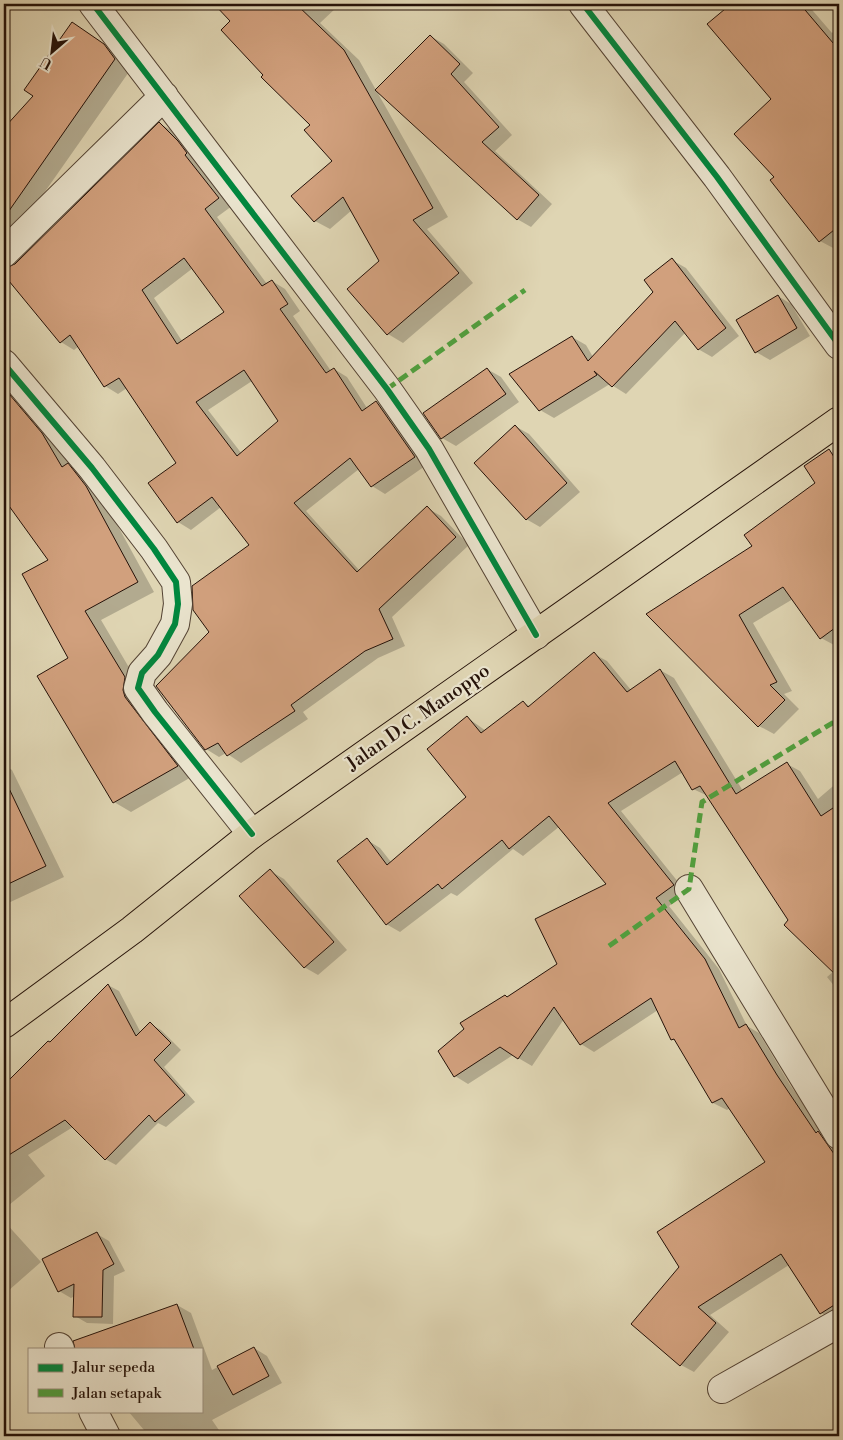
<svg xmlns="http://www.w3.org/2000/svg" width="843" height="1440" font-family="'Libre Bodoni',serif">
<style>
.shadow{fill:#0003;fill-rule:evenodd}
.building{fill:#d1a07d;stroke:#241108;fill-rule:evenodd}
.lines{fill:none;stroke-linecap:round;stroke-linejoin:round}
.street-casing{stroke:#534233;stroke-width:30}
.highway-casing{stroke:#241108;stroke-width:30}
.street{stroke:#eae4ce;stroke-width:28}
.highway{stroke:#dfd5b3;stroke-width:28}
.quiet{stroke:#50a03e;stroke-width:5;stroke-dasharray:10 5;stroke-linecap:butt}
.cycleway-casing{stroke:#eae4ce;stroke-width:9}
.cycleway{stroke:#00873e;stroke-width:6}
.labels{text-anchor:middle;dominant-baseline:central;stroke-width:4.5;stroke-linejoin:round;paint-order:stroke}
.street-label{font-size:19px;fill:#241108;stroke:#eae4ce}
</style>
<rect width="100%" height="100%" fill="#dfd5b3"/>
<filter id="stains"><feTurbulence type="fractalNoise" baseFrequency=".004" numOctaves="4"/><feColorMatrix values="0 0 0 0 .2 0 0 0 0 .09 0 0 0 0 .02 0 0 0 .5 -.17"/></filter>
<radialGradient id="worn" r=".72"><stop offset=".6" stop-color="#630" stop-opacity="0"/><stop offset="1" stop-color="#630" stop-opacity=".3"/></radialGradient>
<!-- shadow -->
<path class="shadow" d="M215 4H334L337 7 320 23 359 60 448 217 427 229 473 283 403 343 388 334 381 262 352 210 330 229 315 221 333 161 312 125 265 75 232 21Z
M733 4H807L832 33 839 26V246L835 249 820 241 776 177 773 99 709 24Z
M72 23 120 55 131 69 4 250V130L35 96Z
M430 36 444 44 473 73 464 82 512 135 495 151 552 204 531 227 517 219Z
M160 124 173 131 191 150 232 206 217 217 267 284 272 281 285 289 300 311 293 316 331 371 334 369 347 377 367 408 376 402 389 410 428 464 385 494 372 486 359 469 306 511 360 571 427 508 441 516 469 545 392 617 405 646 378 658 303 712 308 719 241 763 226 753 219 757 206 749 211 632 250 545 221 507 191 530 178 522 177 463 127 388 118 394 105 386 79 346 74 350 61 342 4 273V269L8 270 16 265ZM193 268 226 312 182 341 154 298ZM252 381 280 421 242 454 208 410Z
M672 260 686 268 739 336 712 357 698 349 686 332 626 394 610 384 554 418 540 410 572 337 586 345 593 357 655 292Z
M778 296 791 304 810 336 770 360 756 352Z
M487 369 501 377 519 402 456 446 442 438Z
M15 403 32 413 58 444 72 468 84 474 102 497 154 592 101 620 193 776 131 812 114 802 39 676 69 658 50 560 4 498V410Z
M515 426 529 434 580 492 540 527 526 519Z
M829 451 839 457V644L836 646 821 638 793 599 753 623 792 691 784 694 799 709 774 734 759 726 648 614 754 546 817 483Z
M594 654 607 661 631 690 660 670 674 678 743 791 787 764 800 771 818 799 839 781V992L827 977 834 971 790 920 708 796 693 789 683 772 621 811 687 893 669 906 719 969 747 1026 759 1033 790 1085 839 1152V1318L835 1321 821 1313 789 1265 710 1315 729 1332 694 1372 681 1365 633 1324 767 1163 730 1108 727 1110 713 1103 677 1042 672 1039 658 1010 594 1052 581 1044 564 1019 532 1066 513 1055 468 1084 455 1076 508 998 559 964 608 884 560 826 523 856 513 849 457 896 451 893 400 932 386 924 367 840 380 848 391 862 468 797V718L486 731 523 702 531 707Z
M4 765 12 770 64 877 4 905Z
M270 871 284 879 347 950 318 975 304 967Z
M108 985 119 991 141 1033 150 1024 161 1030 181 1050 164 1067 195 1102 166 1127 158 1123 116 1165 105 1159 73 1127 28 1155 45 1176 4 1209V1087Z
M4 1221 41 1262 8 1291 4 1288Z
M97 1234 109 1241 125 1271 114 1276 113 1324 87 1323 75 1316V1296L71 1298 59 1291Z
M177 1305 191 1313 212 1370 254 1348 267 1356 282 1383 212 1420 223 1436H149L128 1411H201V1349H97Z"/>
<!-- building -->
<path class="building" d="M214 4H296L344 50 433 208 413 220 459 273 387 335 347 289 379 261 343 197 314 222 291 196 332 161 304 130 310 125 261 77 263 75 221 30 230 21Z
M731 4H800L839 50V226L819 242 770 180 774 177 734 134 771 99 707 24Z
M72 22 104 44 115 59 4 218V128L33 96 24 90Z
M430 35 460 64 451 74 499 127 482 142 539 195 517 220 375 90Z
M159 122 178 141 187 153 185 155 219 198 205 209 262 286 272 280 288 304 280 309 326 373 334 368 362 411 376 401 415 457 371 487 350 458 294 503 357 572 427 506 456 537 379 609 393 639 365 651 291 705 295 711 227 756 218 743 205 750 156 686 209 632 193 610 192 586 249 545 212 497 177 523 148 483 176 463 119 378 104 387 70 335 60 343 4 275V268L15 264ZM184 258 224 312 177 344 142 290ZM244 370 278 421 237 456 196 402Z
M672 258 726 328 698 350 675 321 612 387 594 371 597 375 539 411 509 374 572 336 588 361 653 292 644 280Z
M778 295 797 328 755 353 736 320Z
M487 368 506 394 441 439 423 413Z
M4 388 42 433 62 467 68 463 86 486 138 582 85 611 125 677 123 690 125 697 178 766 113 803 37 676 68 658 22 574 48 560 4 499Z
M515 425 567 483 526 520 474 463Z
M829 449 839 465V625L820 639 783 587 739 615 777 682 770 685 785 700 758 727 646 614 752 546 744 535 815 483 804 466Z
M594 652 627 692 660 669 736 794 787 762 821 816 839 804V978L784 925 788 920 700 786 692 790 675 761 608 803 674 885 656 898 705 959 739 1028 746 1024 777 1075 816 1133 818 1131 839 1161V1302L820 1314 781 1254 698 1307 716 1323 680 1366 631 1324 679 1267 657 1232 765 1162 722 1098 712 1103 674 1039 671 1040 651 998 580 1045 554 1007 518 1059 500 1047 454 1077 438 1051 464 1029 460 1023 505 995 507 997 557 964 535 919 606 884 549 816 509 849 502 840 442 889 438 884 386 925 337 861 367 838 387 865 466 797 427 749 467 716 481 733 523 701 528 707Z
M4 778 46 866 4 886Z
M270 869 334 942 304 968 239 896Z
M108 984 136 1036 150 1022 171 1043 154 1060 185 1095 155 1122 149 1115 105 1160 65 1120 4 1158V1082H7L48 1041 50 1042Z
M97 1232 114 1264 103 1270 102 1317H73L74 1284 58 1292 42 1259Z
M177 1304 194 1349H75L73 1341Z
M254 1347 269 1376 233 1395 217 1366Z"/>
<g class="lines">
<!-- street casing -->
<g class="street-casing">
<path id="street" d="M93 4 387 389 429 449 536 635
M583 4 717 177 839 345
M4 253 164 96
M4 364 92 468 154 549 176 582 178 604 175 624 158 655 142 673 138 688 155 712 252 834
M689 889 839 1135
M59 1347 60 1349
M722 1389 839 1323
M93 1411 106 1436"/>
</g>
<!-- highway casing -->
<g class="highway-casing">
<path id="highway" d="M4 1024 132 930 252 834 839 421"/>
</g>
<!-- street -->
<use href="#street" class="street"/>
<!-- highway -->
<use href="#highway" class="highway"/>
<!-- quiet -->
<path class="quiet" d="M387 389 525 290
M609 946 689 889 702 802 839 719"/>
<!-- cycleway casing -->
<g class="cycleway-casing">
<path id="cycleway" d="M93 4 387 389 429 449 536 635
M583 4 717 177 839 345
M4 364 92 468 154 549 176 582 178 604 175 624 158 655 142 673 138 688 155 712 252 834"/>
</g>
<!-- cycleway -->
<use href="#cycleway" class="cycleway"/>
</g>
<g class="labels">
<!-- street labels -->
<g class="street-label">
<text transform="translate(418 717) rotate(-35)">Jalan D.C. Manoppo</text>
</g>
</g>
<!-- margin -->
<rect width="843" height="1440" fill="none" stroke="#dfd5b3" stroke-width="20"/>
<rect x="5" y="5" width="833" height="1430" fill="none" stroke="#241108" stroke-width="2.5"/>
<rect x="10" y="10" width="823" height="1420" fill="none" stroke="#241108"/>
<!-- legend -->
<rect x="28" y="1348" width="175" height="65" fill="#eae4ce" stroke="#9b907f"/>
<rect x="38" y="1364" width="25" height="8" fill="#00873e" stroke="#9b907f"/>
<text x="72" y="1372" font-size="15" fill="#241108">Jalur sepeda</text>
<rect x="38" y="1389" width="25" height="8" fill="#50a03e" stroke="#9b907f"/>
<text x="72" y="1398" font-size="15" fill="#241108">Jalan setapak</text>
<!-- north arrow -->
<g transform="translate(52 52) rotate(208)" stroke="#eae4ce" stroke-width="4" paint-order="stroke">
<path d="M0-4L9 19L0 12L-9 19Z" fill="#241108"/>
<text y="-8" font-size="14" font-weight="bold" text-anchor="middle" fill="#241108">U</text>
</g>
<rect width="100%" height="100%" filter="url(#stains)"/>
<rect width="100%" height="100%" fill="url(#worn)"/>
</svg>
